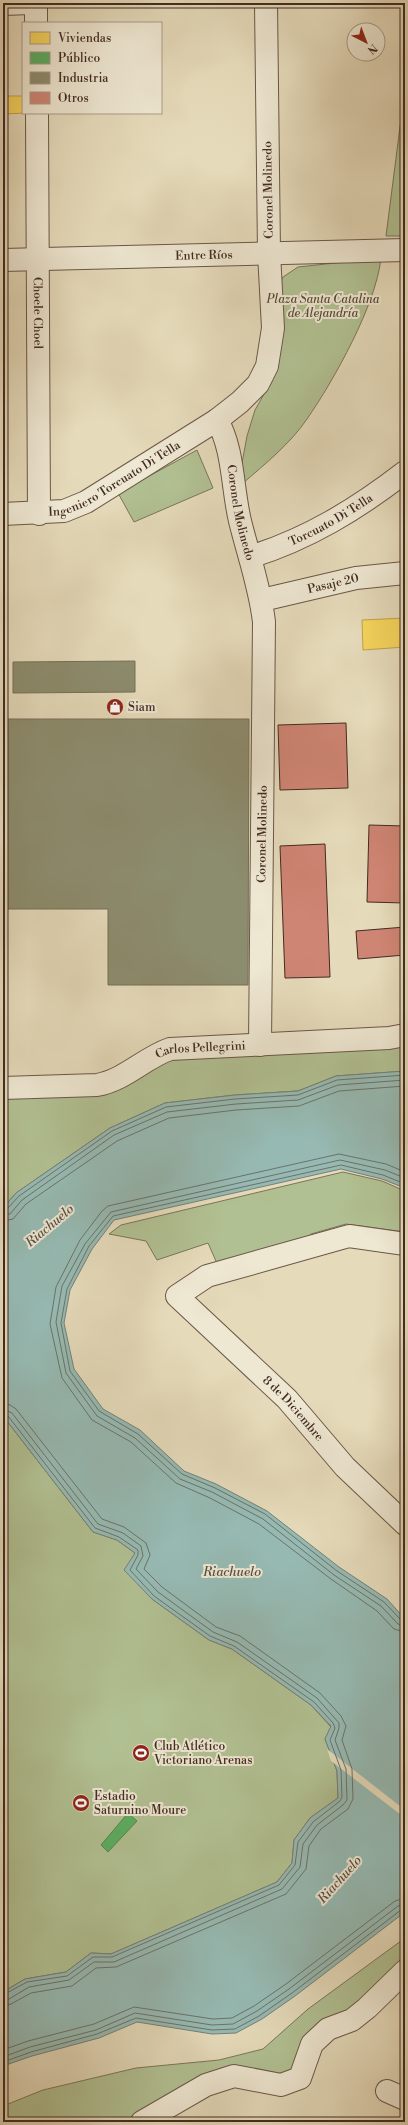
<svg xmlns="http://www.w3.org/2000/svg" width="408" height="2125" font-family="'Libre Bodoni',serif">
  <style>
    .green { fill: #b1c092; stroke: #7a765a }
    .water { fill: #96bab3; stroke: #748179 }
    .pier { fill: #e5daba }
    .homes { fill: #f6d55c; stroke: #c0a24b }
    .public { fill: #5aae61; stroke: #53874e }
    .industry { fill: #8c8c6e; stroke: #766f57 }
    .lines { fill: none; stroke-linecap: round; stroke-linejoin: round }
    .shore { stroke: #6c726a; stroke-width: 1 }
    .building { fill: #cf8574; stroke: #422b22 }
    .minor-casing { stroke: #6b5748; stroke-width: 24 }
    .minor { stroke: #eee7d2; stroke-width: 22 }
    .labels { text-anchor: middle; stroke-width: 4; stroke-linejoin: round; paint-order: stroke }
    .street-label { font-size: 12px; fill: #422b22; stroke: #eee7d2 }
    .park-label { font-size: 12px; font-style: italic; fill: #584938; stroke: #eee7d2 }
    .poi-label { font-size: 12px; fill: #422b22; stroke: #eee7d2; text-anchor: start }
    .water-label { font-size: 13px; font-style: italic; fill: #574f46; stroke: #eee7d2 }
  </style>
  <rect width="100%" height="100%" fill="#e5daba"/>
  <filter id="stains"><feTurbulence type="fractalNoise" baseFrequency=".005" numOctaves="4"/><feColorMatrix values="0 0 0 0 .2 0 0 0 0 .09 0 0 0 0 .02 0 0 0 .5 -.17"/></filter>
  <radialGradient id="worn" r=".72"><stop offset=".6" stop-color="#630" stop-opacity="0"/><stop offset="1" stop-color="#630" stop-opacity=".3"/></radialGradient>
  <g class="green">
    <polygon points="405,88 405,236 386,236"/>
    <path d="M381 258C376 305 334 380 307 419 290 444 265 464 242 484V463L247 436 255 410 272 380 280 354 283 327 279 285 283 277 298 267Z"/>
    <polygon points="197,450 213,488 134,522 118,493"/>
    <polygon points="405,1039 405,1071 336,1076 298,1091 235,1095 165,1103 110,1128 16,1193 3,1208 3,1093 79,1092 161,1058"/>
    <polygon points="343,1172 382,1181 405,1191 405,1232 346,1224 311,1234 299,1244 219,1268 208,1243 157,1260 146,1241 109,1234 121,1225"/>
    <polygon points="3,1416 93,1532 117,1540 135,1553 152,1599 209,1640 232,1649 311,1705 331,1727 325,1739 337,1771 338,1798 310,1818 294,1840 292,1863 277,1882 111,1954 91,1953 66,1972 25,1979 3,1992"/>
    <polygon points="405,1938 405,1961 298,2065 284,2076 251,2071 148,2113 130,2122 3,2122 3,2106 43,2090 136,2068 219,2060 263,2049 308,2009"/>
  </g>
  <polygon class="water" points="405,1071 405,1188 382,1179 341,1169 114,1220 92,1249 70,1290 64,1323 74,1369 103,1409 140,1430 184,1471 216,1484 267,1511 339,1567 387,1599 405,1619 405,1912 295,1996 262,2019 236,2033 212,2034 137,2022 99,2038 32,2056 3,2066 3,1992 25,1979 66,1972 91,1953 111,1954 277,1882 292,1863 294,1840 310,1818 338,1798 337,1771 325,1739 331,1726 311,1705 232,1649 209,1640 152,1599 124,1570 135,1553 117,1540 93,1532 3,1416 3,1208 16,1193 110,1128 165,1103 235,1095 298,1091 336,1076"/>
  <polygon class="pier" points="327,1749 405,1810 405,1818 331,1761"/>
  <g class="homes">
    <polygon points="3,96 23,96 23,113 27,113 3,114"/>
    <polygon points="405,618 405,647 363,650 362,620"/>
  </g>
  <polygon class="public" points="128,1813 137,1821 108,1852 101,1845"/>
  <g class="industry">
    <polygon points="135,661 135,692 13,693 13,662"/>
    <polygon points="3,719 249,719 248,985 108,985 108,909 3,909"/>
  </g>
  <g class="lines">
    <g class="shore">
      <polyline points="405,1172 386,1164 339,1154 108,1206 102,1211 80,1240 56,1287 50,1324 62,1378 92,1420 131,1442 176,1483 210,1498 259,1524 331,1579 377,1611 394,1629 405,1632"/>
      <polyline points="405,1178 385,1170 340,1160 111,1212 85,1244 62,1286 56,1322 66,1373 97,1416 135,1438 180,1479 212,1492 263,1519 334,1575 381,1606 398,1624 405,1626"/>
      <polyline points="405,1184 383,1175 341,1165 113,1216 89,1246 67,1289 61,1323 70,1371 99,1411 138,1434 182,1474 215,1488 265,1514 337,1571 384,1602 401,1620 405,1621"/>
      <polyline points="3,1210 7,1209 19,1196 112,1131 166,1107 235,1099 298,1095 337,1080 405,1075"/>
      <polyline points="3,1215 10,1214 22,1200 114,1135 167,1112 236,1104 298,1100 338,1085 405,1080"/>
      <polyline points="3,1221 13,1219 26,1204 117,1141 169,1118 236,1110 299,1106 339,1091 405,1086"/>
      <polyline points="3,1403 10,1405 16,1409 102,1519 124,1527 146,1543 150,1555 144,1569 162,1587 216,1627 240,1636 320,1693 341,1716 346,1726 342,1740 352,1769 353,1799 348,1809 321,1829 309,1846 306,1869 286,1894 116,1967 96,1968 72,1986 31,1993 11,2004 3,2006"/>
      <polyline points="3,1409 12,1413 98,1524 123,1533 141,1546 143,1556 136,1569 158,1592 213,1632 237,1642 317,1698 339,1723 339,1728 335,1740 346,1769 347,1800 343,1805 317,1825 303,1844 300,1867 282,1889 114,1962 94,1962 69,1980 29,1987 9,1999 3,2000"/>
      <polyline points="3,1415 8,1416 95,1528 119,1537 138,1550 138,1555 130,1570 154,1596 210,1636 234,1646 314,1702 333,1723 335,1728 330,1740 341,1770 342,1797 340,1801 313,1822 298,1842 295,1865 279,1885 112,1957 93,1957 67,1976 27,1982 3,1995"/>
      <polyline points="3,2050 28,2041 94,2024 134,2007 213,2019 232,2018 254,2006 286,1984 395,1901 405,1898"/>
      <polyline points="3,2057 30,2047 96,2030 135,2013 212,2025 233,2024 257,2011 289,1989 398,1906 405,1904"/>
      <polyline points="3,2062 31,2052 97,2034 136,2018 212,2030 235,2029 259,2016 292,1993 401,1910 405,1909"/>
    </g>
  </g>
  <g class="building">
    <polygon points="346,723 348,788 280,790 278,725"/>
    <polygon points="369,825 405,826 405,903 367,902"/>
    <polygon points="325,844 330,977 285,978 280,846"/>
    <polygon points="405,927 405,955 358,959 356,931"/>
  </g>
  <g class="lines">
    <g class="minor-casing">
      <g id="minor">
        <polyline points="36,3 36,23"/>
        <polyline points="3,4 31,3"/>
        <path id="s1" d="M37 113 39 514"/>
        <path id="s2" d="M3 260 405 250"/>
        <path id="s3" d="M217 420C234 450 232 488 240 521 248 554 260 587 264 622L260 1045"/>
        <path id="s4" d="M3 514 64 511 86 502 217 420 240 402 258 384 267 366 273 328 269 253 266 3"/>
        <path id="s5" d="M250 557C308 539 357 509 405 472"/>
        <path id="s6" d="M262 600 356 578 405 573"/>
        <path id="s7" d="M3 1088 97 1085C125 1080 144 1058 170 1049L389 1038 405 1035"/>
        <path id="s8" d="M405 1244 349 1236 207 1276 177 1296 287 1399 345 1467 405 1524"/>
        <polyline points="387,2091 405,2099"/>
        <polyline points="142,2122 206,2085 234,2076 281,2085 300,2078 312,2044 328,2029 352,2020 367,2008 405,1971"/>
      </g>
    </g>
    <use href="#minor" class="minor"/>
  </g>
  <defs>
    <g id="shop-disc" transform="scale(0.9)"><circle r="9.5" fill="#8f2418" stroke="#eee7d2"/><path d="M-5-2.5h2.3a2.7 3.5 0 0 1 5.4 0H5L5.5 6h-11ZM-1.5-2.5h3a1.5 2.3 0 0 0-3 0Z" fill="#fff"/></g>
    <g id="stadium-disc" transform="scale(0.9)"><circle r="9.5" fill="#8f2418" stroke="#eee7d2"/><path d="M0-5a6.5 5 0 1 0 0 10a6.5 5 0 1 0 0-10ZM-3.5-1.8h7v3.6h-7Z" fill="#fff"/></g>
  </defs>
  <g fill-rule="evenodd">
    <use href="#shop-disc" x="115" y="707"/>
    <use href="#stadium-disc" x="141" y="1753"/>
    <use href="#stadium-disc" x="81" y="1803"/>
  </g>
  <g class="labels">
    <g class="street-label">
      <text transform="translate(268 190) rotate(-91)" y="4">Coronel Molinedo</text>
      <text dy="4" stroke="none"><textPath href="#s2" startOffset="201">Entre Ríos</textPath></text>
      <text dy="4" stroke="none"><textPath href="#s1" startOffset="200">Choele Choel</textPath></text>
      <text dy="4" stroke="none"><textPath href="#s4" startOffset="120">Ingeniero Torcuato Di Tella</textPath></text>
      <text dy="4" stroke="none"><textPath href="#s3" startOffset="96">Coronel Molinedo</textPath></text>
      <text dy="4" stroke="none"><textPath href="#s5" startOffset="89">Torcuato Di Tella</textPath></text>
      <text dy="4" stroke="none"><textPath href="#s6" startOffset="73">Pasaje 20</textPath></text>
      <text transform="translate(262 834) rotate(-89)" y="4">Coronel Molinedo</text>
      <text dy="4" stroke="none"><textPath href="#s7" startOffset="206">Carlos Pellegrini</textPath></text>
      <text dy="4" stroke="none"><textPath href="#s8" startOffset="402">8 de Diciembre</textPath></text>
    </g>
    <g class="park-label">
      <text x="323" y="303">Plaza Santa Catalina<tspan x="323" dy="14">de Alejandría</tspan></text>
    </g>
    <g class="poi-label">
      <text x="128" y="711">Siam</text>
      <text x="154" y="1750">Club Atlético<tspan x="154" dy="14">Victoriano Arenas</tspan></text>
      <text x="94" y="1800">Estadio<tspan x="94" dy="14">Saturnino Moure</tspan></text>
    </g>
    <g class="water-label">
      <text transform="translate(49 1225) rotate(-40)" y="5">Riachuelo</text>
      <text x="232" y="1576">Riachuelo</text>
      <text transform="translate(339 1879) rotate(-48)" y="5">Riachuelo</text>
    </g>
  </g>
  <rect width="408" height="2125" fill="none" stroke="#e5daba" stroke-width="16"/>
  <rect x="4" y="4" width="400" height="2117" fill="none" stroke="#422b22" stroke-width="2"/>
  <rect x="8" y="8" width="392" height="2109" fill="none" stroke="#422b22"/>
  <rect x="22" y="22" width="140" height="92" fill="#eee7d2" stroke="#a99c8c"/>
  <rect x="30" y="32" width="20" height="12" fill="#f6d55c" stroke="#a99c8c"/>
  <text x="58" y="42" font-size="12" fill="#422b22">Viviendas</text>
  <rect x="30" y="52" width="20" height="12" fill="#5aae61" stroke="#a99c8c"/>
  <text x="58" y="62" font-size="12" fill="#422b22">Público</text>
  <rect x="30" y="72" width="20" height="12" fill="#8c8c6e" stroke="#a99c8c"/>
  <text x="58" y="82" font-size="12" fill="#422b22">Industria</text>
  <rect x="30" y="92" width="20" height="12" fill="#cf8574" stroke="#a99c8c"/>
  <text x="58" y="102" font-size="12" fill="#422b22">Otros</text>
  <g transform="translate(366 42) rotate(138)"><circle r="19" fill="#eee7d2" stroke="#a99c8c"/>
  <path d="M0-3L7 15L0 10L-7 15Z" fill="#8f2418"/>
  <text y="-6" font-size="11" font-weight="bold" text-anchor="middle" fill="#422b22">N</text>
  </g>
  <rect width="100%" height="100%" filter="url(#stains)"/>
  <rect width="100%" height="100%" fill="url(#worn)"/>
</svg>
